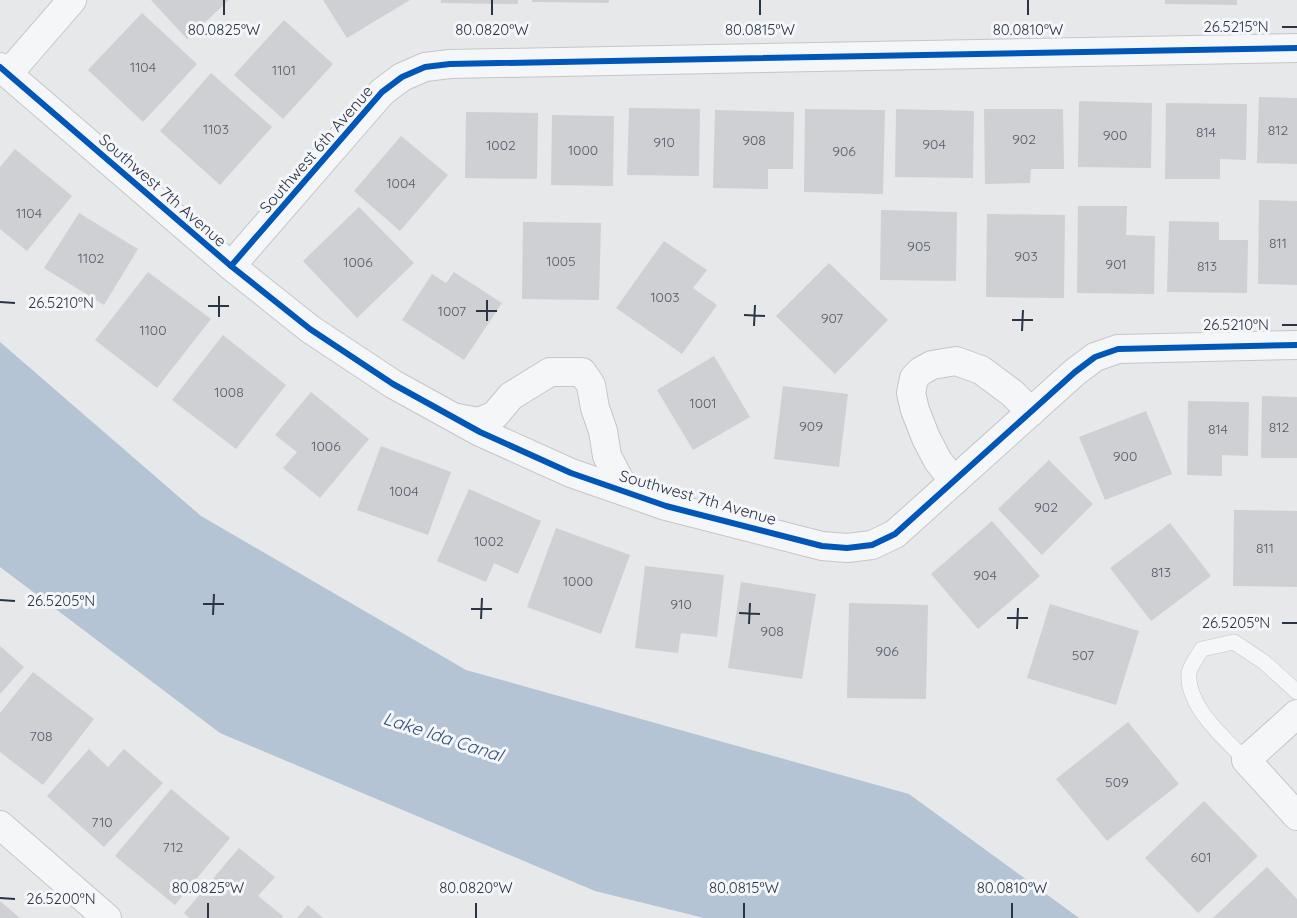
<svg xmlns="http://www.w3.org/2000/svg" width="1297" height="918" font-family="Quicksand,sans-serif">
  <style>
    .water { fill: #b4c4d5 }
    .building { fill: #ced0d3 }
    .lines { fill: none; stroke-linecap: round; stroke-linejoin: round }
    .service-casing { stroke: #c4c6c8; stroke-width: 16 }
    .minor-casing { stroke: #c4c6c8; stroke-width: 30 }
    .service { stroke: #f5f6f7; stroke-width: 15 }
    .minor { stroke: #f5f6f7; stroke-width: 28 }
    .cycleway-casing { stroke: #f4f6f9; stroke-width: 10 }
    .cycleway { stroke: #0057b8; stroke-width: 6 }
    .ticks { fill: none; stroke: #2b3445; stroke-width: 2 }
    .labels { text-anchor: middle; stroke-width: 6; stroke-linejoin: round; paint-order: stroke }
    .number-label { font-size: 14px; fill: #545c69 }
    .street-label { font-size: 16px; fill: #2b3445; stroke: #f4f6f9 }
    .water-label { font-size: 18px; font-style: italic; fill: #34527a; stroke: #f4f6f9 }
    .ticks-label { font-size: 15px; text-anchor: middle; fill: #2b3445; stroke: #f4f6f9; stroke-width: 6; stroke-linejoin: round; paint-order: stroke }
  </style>
  <rect width="100%" height="100%" fill="#e6e8ea"/>
  <polygon class="water" points="0,342 201,516 466,670 909,794 1079,918 704,918 595,891 220,733 0,567"/>
  <g class="building">
    <polygon points="151,0 229,0 187,39"/>
    <polygon points="323,0 410,0 347,38"/>
    <polygon points="441,0 518,0 518,4 441,3"/>
    <polygon points="532,0 609,0 609,3 532,2"/>
    <polygon points="1165,0 1237,0 1237,5 1165,4"/>
    <polygon points="142,13 197,64 143,122 88,70"/>
    <polygon points="284,20 333,64 283,119 234,75"/>
    <polygon points="211,73 272,127 220,185 160,131"/>
    <polygon points="1259,97 1297,98 1297,164 1257,163"/>
    <polygon points="1079,101 1152,103 1151,168 1078,167"/>
    <polygon points="1166,103 1247,104 1246,160 1220,159 1220,179 1165,179"/>
    <polygon points="629,108 700,109 699,176 627,175"/>
    <polygon points="805,109 885,110 883,194 804,192"/>
    <polygon points="896,109 974,111 973,178 895,177"/>
    <polygon points="984,109 1063,109 1064,169 1031,169 1030,183 985,184"/>
    <polygon points="715,110 794,112 793,169 768,169 768,189 713,188"/>
    <polygon points="466,112 538,113 537,179 465,178"/>
    <polygon points="552,115 614,116 613,186 551,185"/>
    <polygon points="401,136 448,175 400,231 354,191"/>
    <polygon points="15,149 72,196 27,251 0,229 0,167"/>
    <polygon points="1259,200 1297,201 1297,285 1258,284"/>
    <polygon points="1078,206 1127,206 1126,235 1155,236 1154,294 1077,293"/>
    <polygon points="359,207 414,263 357,318 303,261"/>
    <polygon points="881,210 957,212 956,281 880,280"/>
    <polygon points="79,213 138,249 104,305 44,268"/>
    <polygon points="987,214 1065,215 1064,298 986,297"/>
    <polygon points="1169,221 1219,222 1219,240 1248,240 1247,293 1167,292"/>
    <polygon points="523,222 601,223 599,300 522,299"/>
    <polygon points="664,241 707,270 693,288 717,305 682,354 616,308"/>
    <polygon points="829,263 888,320 835,374 776,316"/>
    <polygon points="148,272 211,319 157,388 95,340"/>
    <polygon points="454,272 502,303 464,360 402,320 432,274 446,283"/>
    <polygon points="223,335 286,385 236,449 172,400"/>
    <polygon points="714,356 750,417 693,450 657,390"/>
    <polygon points="783,386 848,394 839,467 774,459"/>
    <polygon points="311,392 369,439 320,498 283,468 297,452 275,435"/>
    <polygon points="1262,396 1297,397 1297,458 1261,458"/>
    <polygon points="1188,401 1249,402 1248,456 1222,455 1222,476 1187,475"/>
    <polygon points="1146,411 1172,474 1105,500 1079,437"/>
    <polygon points="381,446 451,472 428,535 357,510"/>
    <polygon points="1049,460 1093,504 1042,555 998,509"/>
    <polygon points="469,489 541,521 518,574 494,563 486,582 437,561"/>
    <polygon points="1234,510 1297,511 1297,587 1233,586"/>
    <polygon points="992,521 1040,576 978,629 931,574"/>
    <polygon points="1170,523 1211,576 1151,621 1110,568"/>
    <polygon points="556,528 630,555 601,634 527,607"/>
    <polygon points="645,566 724,575 717,637 681,633 678,653 635,648"/>
    <polygon points="741,582 816,594 802,679 728,668"/>
    <polygon points="849,603 928,605 926,699 847,698"/>
    <polygon points="1050,604 1139,631 1116,705 1027,678"/>
    <polygon points="0,646 24,667 0,694"/>
    <polygon points="33,672 94,719 43,785 0,752 0,713"/>
    <polygon points="1128,722 1179,784 1107,841 1056,779"/>
    <polygon points="89,749 108,767 124,749 163,783 104,847 47,796"/>
    <polygon points="171,789 230,838 175,905 115,856"/>
    <polygon points="1204,801 1258,856 1198,913 1145,858"/>
    <polygon points="239,848 275,877 258,896 283,916 282,918 189,918 184,913"/>
    <polygon points="1267,867 1297,899 1297,918 1213,918"/>
    <polygon points="0,901 20,918 0,918"/>
    <polygon points="308,905 323,918 297,918"/>
  </g>
  <g class="lines">
    <g class="service-casing">
      <path id="service" d="M1246 760C1225 740 1186 705 1189 673 1190 666 1198 656 1202 649L1234 642 1264 662 1297 692"/>
    </g>
    <g class="minor-casing">
      <g id="minor">
        <polyline points="0,67 231,266 310,329 393,384 480,432 571,473 666,506 822,546 847,548 872,545 895,534 1075,372 1095,357 1118,349 1297,345"/>
        <polyline points="8,74 72,0"/>
        <polyline points="231,266 382,92 402,77 425,67 450,64 1297,48"/>
        <polyline points="457,418 479,422 495,415 511,396 550,372 582,372 591,385 595,408 603,431 607,456 626,492"/>
        <polyline points="954,481 938,461 926,438 915,410 911,393 914,378 921,371 932,365 956,361 981,370 1012,393 1031,412"/>
        <polyline points="1297,714 1246,760 1297,816"/>
        <polyline points="0,825 107,918"/>
      </g>
    </g>
    <use href="#service" class="service"/>
    <use href="#minor" class="minor"/>
    <g class="cycleway-casing">
      <g id="cycleway">
        <polyline points="0,67 231,266 310,329 393,384 480,432 571,473 666,506 822,546 847,548 872,545 895,534 1075,372 1095,357 1118,349 1297,345"/>
        <polyline points="231,266 382,92 402,77 425,67 450,64 1297,48"/>
      </g>
    </g>
    <use href="#cycleway" class="cycleway"/>
  </g>
  <path class="ticks" d="M224 15V0M492 15V0M760 15V0M1028 15V0M1282 27H1297M0 302 15 303M208 306H229M476 311H497M744 315 765 316M219 317V296M1012 320H1033M487 321V300M1282 325H1297M754 326 755 305M1022 331 1023 310M0 600 15 601M203 604H224M471 609H492M739 613 760 614M213 615 214 594M1007 618H1028M481 619 482 598M1282 623H1297M749 624 750 603M1017 629 1018 608M0 898 15 899M208 918V903M476 918V903M744 918V903M1012 918V903"/>
  <g class="labels">
    <g class="number-label">
      <text x="143" y="72">1104</text>
      <text x="284" y="75">1101</text>
      <text x="216" y="134">1103</text>
      <text x="1278" y="135">812</text>
      <text x="1206" y="137">814</text>
      <text x="1115" y="140">900</text>
      <text x="1024" y="144">902</text>
      <text x="754" y="145">908</text>
      <text x="664" y="147">910</text>
      <text x="934" y="149">904</text>
      <text x="501" y="150">1002</text>
      <text x="583" y="155">1000</text>
      <text x="844" y="156">906</text>
      <text x="401" y="188">1004</text>
      <text x="29" y="218">1104</text>
      <text x="1278" y="248">811</text>
      <text x="919" y="251">905</text>
      <text x="1026" y="261">903</text>
      <text x="91" y="263">1102</text>
      <text x="561" y="266">1005</text>
      <text x="358" y="267">1006</text>
      <text x="1116" y="269">901</text>
      <text x="1207" y="271">813</text>
      <text x="665" y="302">1003</text>
      <text x="452" y="316">1007</text>
      <text x="832" y="323">907</text>
      <text x="153" y="335">1100</text>
      <text x="229" y="397">1008</text>
      <text x="703" y="408">1001</text>
      <text x="811" y="431">909</text>
      <text x="1279" y="432">812</text>
      <text x="1218" y="434">814</text>
      <text x="326" y="451">1006</text>
      <text x="1125" y="461">900</text>
      <text x="404" y="496">1004</text>
      <text x="1046" y="512">902</text>
      <text x="489" y="546">1002</text>
      <text x="1265" y="553">811</text>
      <text x="1161" y="577">813</text>
      <text x="985" y="580">904</text>
      <text x="578" y="586">1000</text>
      <text x="681" y="609">910</text>
      <text x="772" y="636">908</text>
      <text x="887" y="656">906</text>
      <text x="1083" y="660">507</text>
      <text x="41" y="741">708</text>
      <text x="1117" y="787">509</text>
      <text x="102" y="827">710</text>
      <text x="173" y="852">712</text>
      <text x="1201" y="862">601</text>
    </g>
    <g class="street-label">
      <text transform="translate(316 149) rotate(-49)" y="6">Southwest 6th Avenue</text>
      <text transform="translate(163 190) rotate(41)" y="6">Southwest 7th Avenue</text>
      <text transform="translate(698 497) rotate(16)" y="6">Southwest 7th Avenue</text>
    </g>
    <g class="water-label">
      <text transform="translate(443 737) rotate(18)" y="6">Lake Ida Canal</text>
    </g>
  </g>
  <g class="ticks-label">
    <text x="1236" y="32">26.5215°N</text>
    <text x="224" y="35">80.0825°W</text>
    <text x="492" y="35">80.0820°W</text>
    <text x="760" y="35">80.0815°W</text>
    <text x="1028" y="35">80.0810°W</text>
    <text x="61" y="308">26.5210°N</text>
    <text x="1236" y="330">26.5210°N</text>
    <text x="61" y="606">26.5205°N</text>
    <text x="1236" y="628">26.5205°N</text>
    <text x="208" y="893">80.0825°W</text>
    <text x="476" y="893">80.0820°W</text>
    <text x="744" y="893">80.0815°W</text>
    <text x="1012" y="893">80.0810°W</text>
    <text x="61" y="904">26.5200°N</text>
  </g>
</svg>
